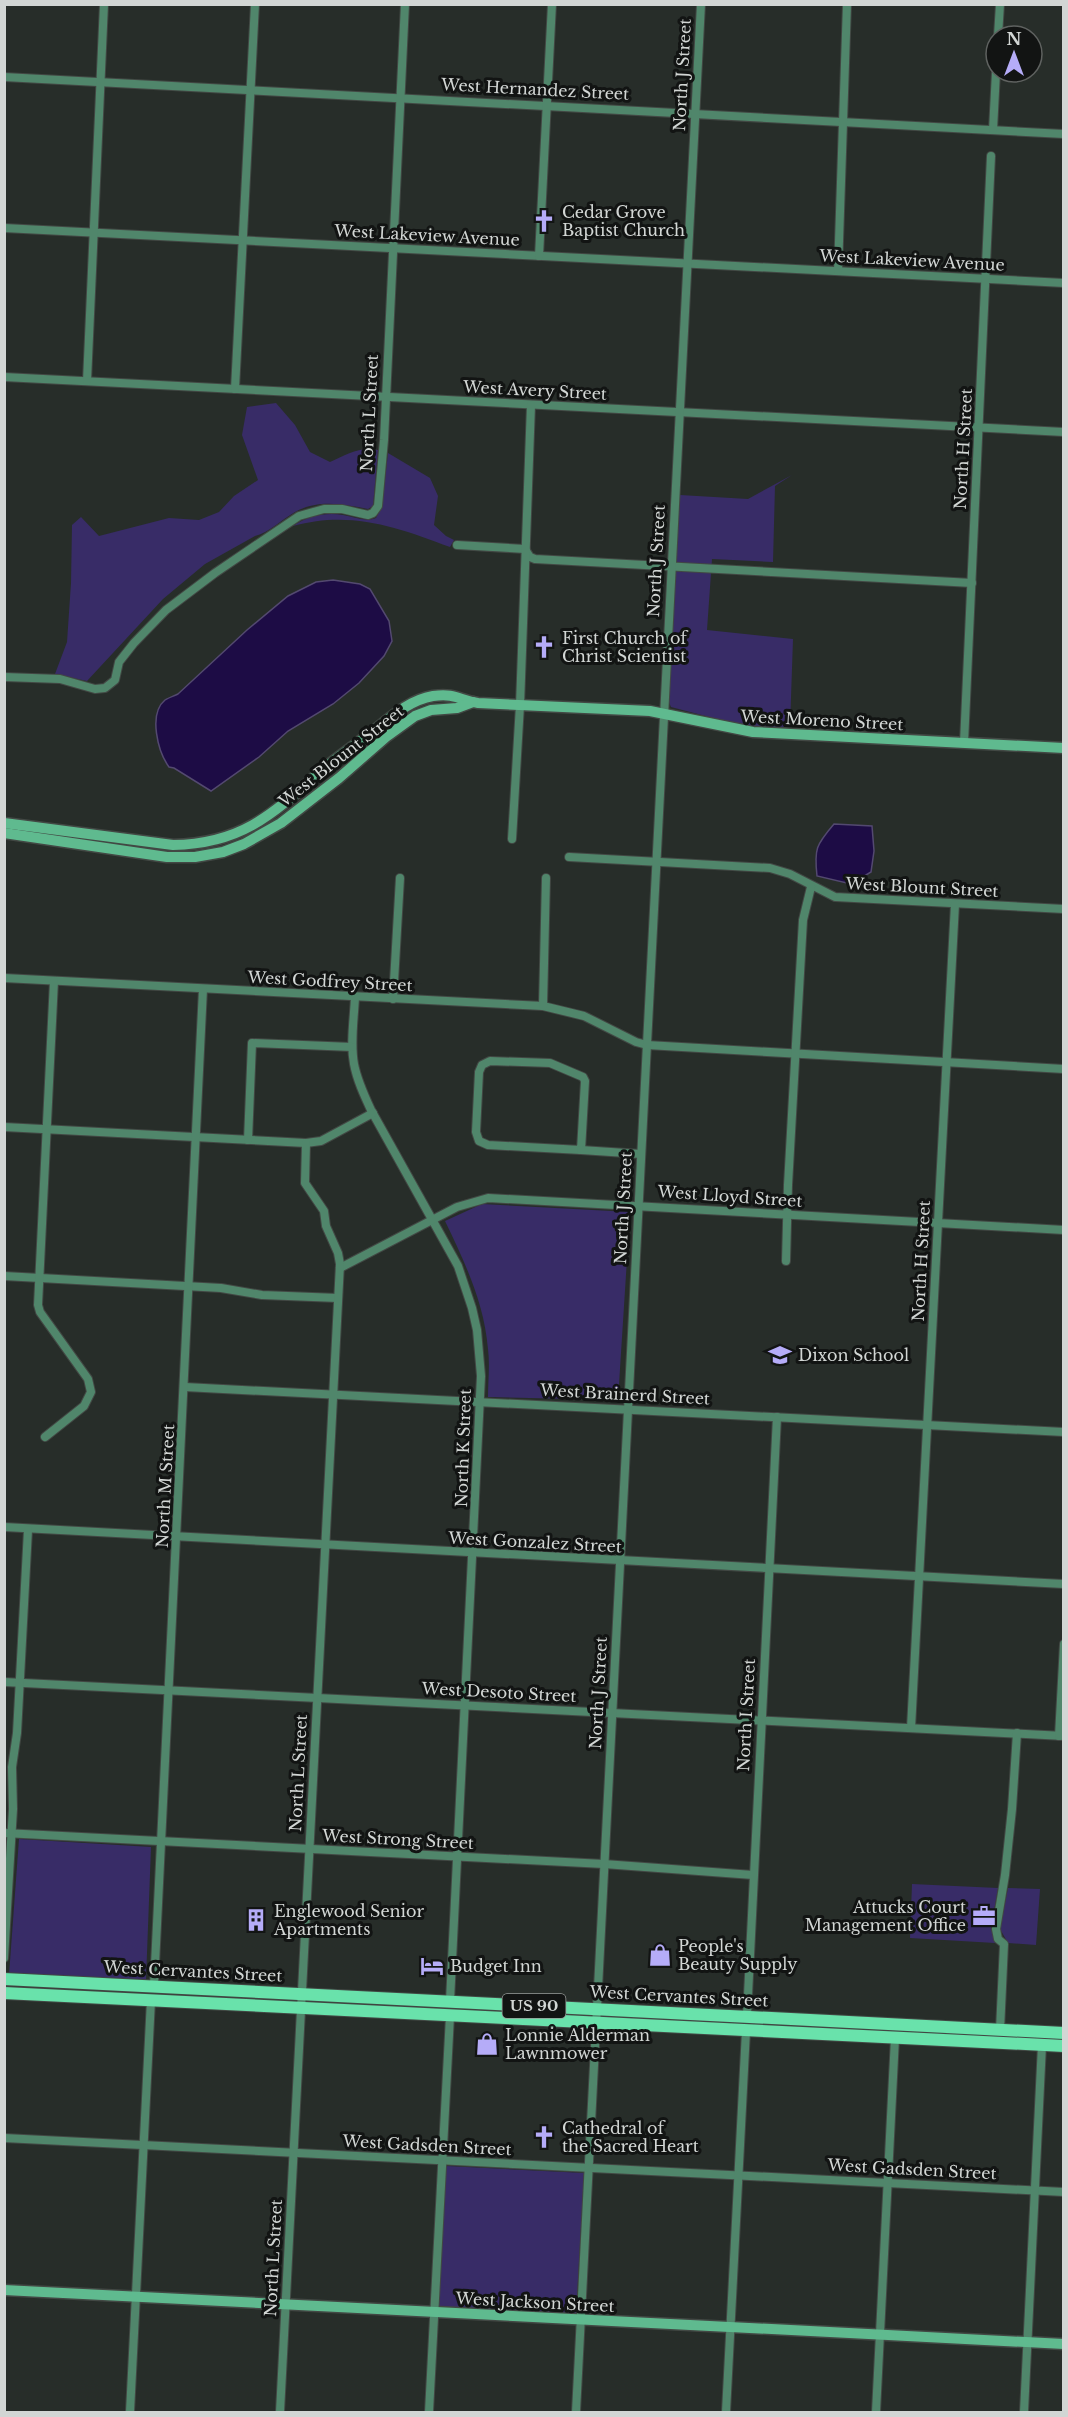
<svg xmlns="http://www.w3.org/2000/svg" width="1068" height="2417" font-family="'Libre Baskerville',serif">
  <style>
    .green { fill: #382c67 }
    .water { fill: #1d0c45; stroke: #534970; stroke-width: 1.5 }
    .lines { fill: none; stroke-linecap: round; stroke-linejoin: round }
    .street-casing { stroke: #424844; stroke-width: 10 }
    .secondary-casing { stroke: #424844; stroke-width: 13 }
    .primary-casing { stroke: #424844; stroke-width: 14 }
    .street { stroke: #50866b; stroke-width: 8 }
    .secondary { stroke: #5fba8f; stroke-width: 10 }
    .primary { stroke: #69e2ab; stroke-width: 12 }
    .labels { text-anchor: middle; stroke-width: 6; stroke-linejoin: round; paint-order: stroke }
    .shield { fill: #121413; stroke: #989c9a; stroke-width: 1.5 }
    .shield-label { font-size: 15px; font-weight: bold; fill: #d2d6d4 }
    .street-label { font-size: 16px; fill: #d2d6d4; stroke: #121413 }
    .poi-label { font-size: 16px; fill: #d2d6d4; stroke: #121413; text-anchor: start }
  </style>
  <rect width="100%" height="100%" fill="#272d29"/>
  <g class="green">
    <path d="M276 403 295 425 310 452 330 462C346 455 360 446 378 450L373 506 368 509C343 504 318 499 295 512 281 520 270 532 255 536L205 564 163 599 87 681 55 674 67 642 71 583 72 525 81 517 99 536 169 518 199 520 219 512 234 496 258 480 242 435 247 407Z"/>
    <path d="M388 453 430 478 438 496 434 525 446 536 454 540 450 547C397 527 350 510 293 526 308 516 325 512 343 515 354 517 365 522 376 518L382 507Z"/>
    <polygon points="792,475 775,486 773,562 712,559 707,630 793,639 790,727 744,726 671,707 668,700 680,495 748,499"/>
    <path d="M482 1204 630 1212 618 1400 488 1397C488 1381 490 1365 488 1349 484 1302 465 1263 445 1221Z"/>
    <polygon points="19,1839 151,1847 146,1980 9,1975"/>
    <polygon points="912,1884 998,1888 991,1928 995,1943 910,1938"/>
    <polygon points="1008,1888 1040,1889 1036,1945 1008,1943 1000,1929"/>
    <polygon points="446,2166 584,2173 576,2314 438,2307"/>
  </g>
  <g class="water">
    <path d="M333 580 360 584 370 589 389 621 392 641 384 656 359 683 333 704 288 731 259 757 211 791 174 768 169 767C158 752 148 714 165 700 168 698 174 696 178 694L247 630 288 596 316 582Z"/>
    <path d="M834 824 872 826 874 851 871 872 851 884 817 876C814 849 816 845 834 824Z"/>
  </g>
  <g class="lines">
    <g class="street-casing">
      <g id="street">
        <polyline points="998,36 1000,4"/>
        <polyline points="4,77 1064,134"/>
        <polyline points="993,130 996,72"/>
        <polyline points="4,228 1064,283"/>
        <polyline points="539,256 552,4"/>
        <polyline points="838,271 847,4"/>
        <polyline points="4,377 1064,432"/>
        <polyline points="87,381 104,4"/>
        <polyline points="235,389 255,4"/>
        <polyline points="457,545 525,549 530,557 535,559 972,583"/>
        <polyline points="4,677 60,679 95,689 105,688 115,680 119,662 134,643 166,610 215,573 299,516 324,509 342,509 368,515 373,513 378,506 384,440 405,4"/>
        <polyline points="964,743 991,156"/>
        <polyline points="512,839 520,705 531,405"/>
        <polyline points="569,857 770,868 790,874 835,897 1064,909"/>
        <polyline points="4,978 543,1006 584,1016 636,1042 647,1045 1064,1069"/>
        <path d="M355 997C354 1019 350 1043 354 1064 357 1080 364 1095 371 1110L458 1266 472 1308 477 1330 481 1376 450 2001"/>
        <polyline points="393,999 400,878"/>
        <polyline points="543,1006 546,878"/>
        <polygon points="490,1061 550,1063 583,1077 585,1081 581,1150 488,1145 479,1141 476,1132 479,1072 482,1065"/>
        <polyline points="4,1127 306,1143 321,1141 373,1113"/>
        <polyline points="248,1140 252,1043 352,1047"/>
        <polyline points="581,1150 641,1154"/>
        <polyline points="786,1261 788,1185 803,920 811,887"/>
        <polyline points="340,1268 457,1207 488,1198 1064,1230"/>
        <polyline points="4,1276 221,1288 262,1295 338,1298"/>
        <polyline points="185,1387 1064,1432"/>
        <polyline points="45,1437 84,1406 91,1392 88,1379 40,1312 38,1305 54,981"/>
        <polyline points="4,1527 1064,1584"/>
        <polyline points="4,1682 1064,1736"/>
        <polyline points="911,1728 955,904"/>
        <polyline points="1059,1736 1064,1644"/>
        <polyline points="4,1833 604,1864 753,1875"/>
        <polyline points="4,1958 13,1809 12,1767 17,1733 28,1530"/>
        <polyline points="154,1985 203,989"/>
        <polyline points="747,2015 777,1417"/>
        <polyline points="1000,2030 1004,1944 998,1939 996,1929 1005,1875 1012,1809 1017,1733"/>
        <polyline points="4,2138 1064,2192"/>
        <polyline points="130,2412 151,2000"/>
        <polyline points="280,2412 340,1264 338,1253 326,1226 324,1211 305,1183 306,1143"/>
        <polyline points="429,2412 450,2016"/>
        <polyline points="576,2412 701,4"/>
        <polyline points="726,2412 746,2031"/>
        <polyline points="876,2412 895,2038"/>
        <polyline points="1024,2412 1042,2045"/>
      </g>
    </g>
    <g class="secondary-casing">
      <g id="secondary">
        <path d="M4 823 173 845C241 844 272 815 320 772 336 758 354 746 371 733 390 718 409 700 433 696 456 693 459 700 478 703L650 711 753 732 1064 748"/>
        <polyline points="4,833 167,857 195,857 223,852 244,844 281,823 339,778 386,737 415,716 431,710 457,708 473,702"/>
        <polyline points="4,2290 1064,2344"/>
      </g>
    </g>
    <g class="primary-casing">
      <g id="primary">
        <polyline points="4,1979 1064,2033"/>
        <polyline points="4,1993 1064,2046"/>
      </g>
    </g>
    <use href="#street" class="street"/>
    <use href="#secondary" class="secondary"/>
    <use href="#primary" class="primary"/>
  </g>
  <defs>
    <g id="church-bare" transform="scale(1.8)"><path d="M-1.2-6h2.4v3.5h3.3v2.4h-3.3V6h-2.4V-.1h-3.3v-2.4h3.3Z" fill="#b5acf8" stroke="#121413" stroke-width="2.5" paint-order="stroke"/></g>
    <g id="school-bare" transform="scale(1.8)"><path d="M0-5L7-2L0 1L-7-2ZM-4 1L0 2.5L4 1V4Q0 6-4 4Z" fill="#b5acf8" stroke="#121413" stroke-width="2.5" paint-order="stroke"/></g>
    <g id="office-bare" transform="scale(1.8)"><path d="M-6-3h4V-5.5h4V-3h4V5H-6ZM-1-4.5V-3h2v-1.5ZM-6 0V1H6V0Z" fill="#b5acf8" stroke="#121413" stroke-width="2.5" paint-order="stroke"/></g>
    <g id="building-bare" transform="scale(1.8)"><path d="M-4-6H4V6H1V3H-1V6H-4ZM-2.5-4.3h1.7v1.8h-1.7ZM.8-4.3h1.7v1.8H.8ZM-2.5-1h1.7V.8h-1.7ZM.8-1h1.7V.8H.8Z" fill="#b5acf8" stroke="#121413" stroke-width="2.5" paint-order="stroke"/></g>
    <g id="shop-bare" transform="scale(1.8)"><path d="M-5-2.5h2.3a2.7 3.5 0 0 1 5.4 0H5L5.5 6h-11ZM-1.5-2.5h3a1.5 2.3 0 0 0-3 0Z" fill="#b5acf8" stroke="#121413" stroke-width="2.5" paint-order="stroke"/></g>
    <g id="hotel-bare" transform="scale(1.8)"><path d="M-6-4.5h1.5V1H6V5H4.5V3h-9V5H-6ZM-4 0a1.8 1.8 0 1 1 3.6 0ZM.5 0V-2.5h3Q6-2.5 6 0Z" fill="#b5acf8" stroke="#121413" stroke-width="2.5" paint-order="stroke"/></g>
  </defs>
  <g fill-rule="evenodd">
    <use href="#church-bare" x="544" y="221"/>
    <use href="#church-bare" x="544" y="647"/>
    <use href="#school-bare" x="780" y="1355"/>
    <use href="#office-bare" x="984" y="1916"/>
    <use href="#building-bare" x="256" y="1920"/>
    <use href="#shop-bare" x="660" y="1955"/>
    <use href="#hotel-bare" x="432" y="1966"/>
    <use href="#shop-bare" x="487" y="2044"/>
    <use href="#church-bare" x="544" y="2137"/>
  </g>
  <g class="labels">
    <rect class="shield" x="502.5" y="1994" width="63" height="24" rx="4.5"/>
    <g class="shield-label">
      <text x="534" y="2011">US 90</text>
    </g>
    <g class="street-label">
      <text transform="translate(682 75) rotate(-87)" y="6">North J Street</text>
      <text transform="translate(535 89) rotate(3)" y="6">West Hernandez Street</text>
      <text transform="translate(427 235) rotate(3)" y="6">West Lakeview Avenue</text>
      <text transform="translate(912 260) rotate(3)" y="6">West Lakeview Avenue</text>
      <text transform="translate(535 390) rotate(3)" y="6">West Avery Street</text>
      <text transform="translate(369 413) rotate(-87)" y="6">North L Street</text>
      <text transform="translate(963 449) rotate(-87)" y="6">North H Street</text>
      <text transform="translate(656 561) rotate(-87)" y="6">North J Street</text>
      <text transform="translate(822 720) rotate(3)" y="6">West Moreno Street</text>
      <text transform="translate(341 756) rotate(-38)" y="6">West Blount Street</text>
      <text transform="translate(922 887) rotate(3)" y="6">West Blount Street</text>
      <text transform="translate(330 981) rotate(3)" y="6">West Godfrey Street</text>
      <text transform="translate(730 1196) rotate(4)" y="6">West Lloyd Street</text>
      <text transform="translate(623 1208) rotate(-87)" y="6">North J Street</text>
      <text transform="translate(921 1261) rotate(-87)" y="6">North H Street</text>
      <text transform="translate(625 1394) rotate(3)" y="6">West Brainerd Street</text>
      <text transform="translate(463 1448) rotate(-88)" y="6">North K Street</text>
      <text transform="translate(165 1486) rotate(-87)" y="6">North M Street</text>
      <text transform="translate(535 1542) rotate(3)" y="6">West Gonzalez Street</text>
      <text transform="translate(499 1692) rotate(3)" y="6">West Desoto Street</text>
      <text transform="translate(598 1693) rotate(-87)" y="6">North J Street</text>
      <text transform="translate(746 1715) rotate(-87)" y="6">North I Street</text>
      <text transform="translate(298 1773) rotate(-87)" y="6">North L Street</text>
      <text transform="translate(398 1839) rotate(3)" y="6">West Strong Street</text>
      <text transform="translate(193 1971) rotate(3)" y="6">West Cervantes Street</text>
      <text transform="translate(679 1996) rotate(3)" y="6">West Cervantes Street</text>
      <text transform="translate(427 2145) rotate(3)" y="6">West Gadsden Street</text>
      <text transform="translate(912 2169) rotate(3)" y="6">West Gadsden Street</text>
      <text transform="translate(273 2258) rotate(-87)" y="6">North L Street</text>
      <text transform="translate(535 2302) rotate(3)" y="6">West Jackson Street</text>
    </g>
    <g class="poi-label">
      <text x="562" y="218">Cedar Grove<tspan x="562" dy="18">Baptist Church</tspan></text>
      <text x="562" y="644">First Church of<tspan x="562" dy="18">Christ Scientist</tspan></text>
      <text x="798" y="1361">Dixon School</text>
      <text x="966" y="1913" text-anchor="end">Attucks Court<tspan x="966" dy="18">Management Office</tspan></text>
      <text x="274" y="1917">Englewood Senior<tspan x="274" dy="18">Apartments</tspan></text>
      <text x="678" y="1952">People's<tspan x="678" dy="18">Beauty Supply</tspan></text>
      <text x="450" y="1972">Budget Inn</text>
      <text x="505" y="2041">Lonnie Alderman<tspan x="505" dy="18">Lawnmower</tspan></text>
      <text x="562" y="2134">Cathedral of<tspan x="562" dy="18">the Sacred Heart</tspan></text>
    </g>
  </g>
  <rect width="1068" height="2417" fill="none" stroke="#d2d6d4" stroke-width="12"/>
  <g transform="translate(1014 54)"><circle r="28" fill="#121413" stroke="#5f6260" stroke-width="1.5"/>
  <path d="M0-4.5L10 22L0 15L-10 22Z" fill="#b5acf8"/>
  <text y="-9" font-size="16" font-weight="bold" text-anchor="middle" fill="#d2d6d4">N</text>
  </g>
</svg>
